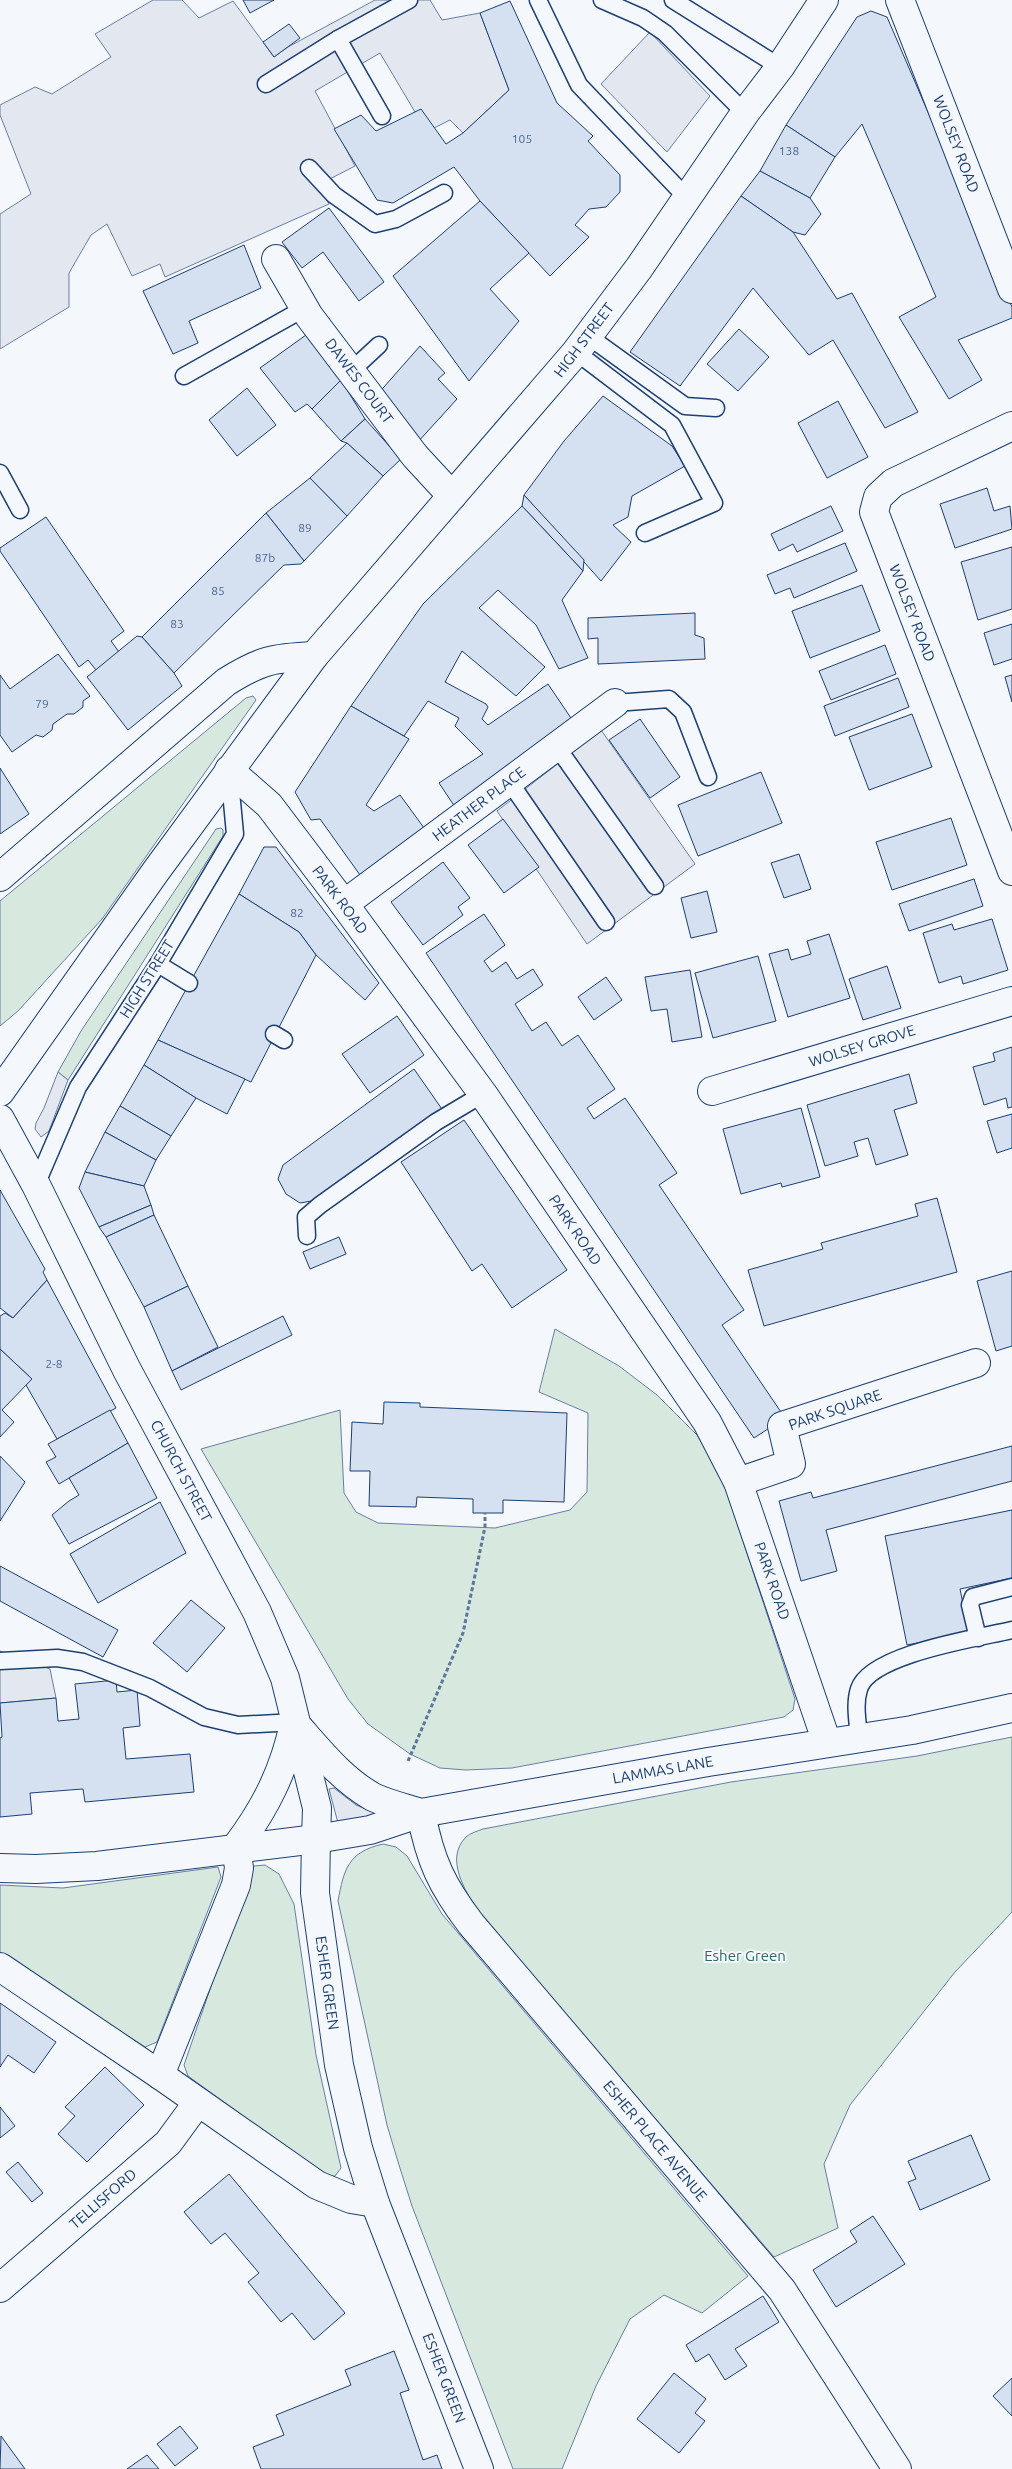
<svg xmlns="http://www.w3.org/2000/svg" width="1012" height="2469" font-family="Ubuntu,sans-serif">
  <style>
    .green { fill: #d7e8df; stroke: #687fa3 }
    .parking { fill: #e3e8f0; stroke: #687fa3 }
    .building { fill: #d5e0f0; stroke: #1d3f73 }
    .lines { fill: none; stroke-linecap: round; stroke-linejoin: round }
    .lane-casing { stroke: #1d3f73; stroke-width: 19 }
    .street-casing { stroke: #1d3f73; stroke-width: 30 }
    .primary-casing { stroke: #1d3f73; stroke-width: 30 }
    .path { stroke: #5e769c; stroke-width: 3; stroke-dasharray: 4 2.5; stroke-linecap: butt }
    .lane { stroke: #f4f7fb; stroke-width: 16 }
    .street { stroke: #f4f7fb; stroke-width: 28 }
    .primary { stroke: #f4f7fb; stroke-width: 28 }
    .labels { text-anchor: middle; stroke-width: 4; stroke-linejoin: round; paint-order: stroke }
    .number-label { font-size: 12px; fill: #4b6792 }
    .street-label { font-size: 15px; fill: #1d3f73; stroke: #f4f7fb }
    .park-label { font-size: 15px; fill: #2c6c60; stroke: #f4f7fb }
  </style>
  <rect width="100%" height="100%" fill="#f4f7fb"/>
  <g class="green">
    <polygon points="253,696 256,700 102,919 18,1011 0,1026 0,901 246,698"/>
    <polygon points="221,828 223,830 223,836 68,1080 58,1072 81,1031 216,829"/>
    <polygon points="555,1329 619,1366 657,1395 697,1435 720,1471 795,1699 793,1710 784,1717 512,1768 466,1770 440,1768 410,1754 368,1724 348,1699 201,1449 340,1410 344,1493 356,1512 378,1523 495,1528 570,1510 587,1492 588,1413 539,1392"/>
    <path d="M1012 1737V1912L955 1972 850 2105 824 2164 838 2228 774 2257 478 1912C466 1891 444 1859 466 1837 470 1833 478 1831 483 1829L731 1782 917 1756Z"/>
    <path d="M383 1844 396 1847 407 1856 442 1914 748 2276 702 2313 664 2295 630 2319 596 2386 562 2469H513L412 2206 399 2165 387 2125 338 1901C344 1869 348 1852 383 1844Z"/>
    <polygon points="265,1865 279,1874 294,1904 316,2055 341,2168 335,2176 327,2177 188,2076 184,2065 249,1876 254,1866"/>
    <polygon points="218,1867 221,1877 157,2042 145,2047 0,1953 0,1885 63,1888"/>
  </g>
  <g class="parking">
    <polygon points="153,0 182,0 199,18 233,1 274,57 288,47 375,0 430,0 442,20 480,13 509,90 463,133 450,120 434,128 415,112 380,53 315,91 355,166 320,184 329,204 165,277 160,264 132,276 107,224 91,235 69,273 69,307 0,349 0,214 31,194 0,115 0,105 35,87 52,94 111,57 95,34"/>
    <polygon points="650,32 710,96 667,152 601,84"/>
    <polygon points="601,730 695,864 587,944 497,811"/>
    <polygon points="58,1072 68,1080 49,1131 41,1137 35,1129 36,1123 44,1108"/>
    <polygon points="0,1651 50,1669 56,1698 0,1703"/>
    <polygon points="334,1788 356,1805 380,1815 338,1823 329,1789"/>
  </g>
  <g class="building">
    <polygon points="243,0 274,0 250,13"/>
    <polygon points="510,1 557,103 593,136 588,141 620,175 620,192 606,207 589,209 575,225 589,237 550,276 480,201 454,167 393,203 377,200 334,129 361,115 376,131 421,109 446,144 463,133 509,90 480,13"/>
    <polygon points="871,11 887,17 1012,307 1012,318 958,340 982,380 949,399 899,317 936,297 862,124 835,157 786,125 857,17"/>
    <polygon points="289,24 300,38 274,57 263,42"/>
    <polygon points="786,125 835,157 810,198 760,171"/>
    <polygon points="760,171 810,198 821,214 805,235 793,232 741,196"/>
    <polygon points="741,196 793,232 837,299 852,293 918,412 885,428 833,340 809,355 753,288 680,386 630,352"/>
    <polygon points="480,201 529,253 490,289 519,321 469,381 393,276"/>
    <polygon points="329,208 384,282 359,301 323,252 302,268 282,242"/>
    <polygon points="244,245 261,288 189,321 198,343 173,354 143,291"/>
    <polygon points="739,329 769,357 738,391 707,364"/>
    <polygon points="306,335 341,380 312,409 307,404 295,412 260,368"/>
    <polygon points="420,346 445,373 438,379 457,399 417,443 376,396"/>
    <polygon points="341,380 365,419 341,441 312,409"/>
    <polygon points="247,388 276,425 237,456 209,420"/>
    <polygon points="603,396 672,446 685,466 632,496 628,517 613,525 631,542 601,581 524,495 564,441"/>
    <polygon points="838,401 868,457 827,478 798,423"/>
    <polygon points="365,419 401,459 383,476 347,443 341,441"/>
    <polygon points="347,443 383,476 347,516 310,478"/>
    <polygon points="310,478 347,516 304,561 266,513"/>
    <polygon points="987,488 994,511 1010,506 1012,529 955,548 940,504"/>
    <polygon points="524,495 584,560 583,571 522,506"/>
    <polygon points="522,506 583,571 562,600 588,658 559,669 536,625 498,590 479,608 545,667 516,696 462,651 445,682 486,704 488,707 482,719 488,725 548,684 579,730 457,810 439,783 483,754 455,726 459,718 428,701 404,736 351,706 423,604"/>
    <polygon points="831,506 843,531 797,552 793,544 779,551 771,534"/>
    <polygon points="266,513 304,561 301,564 284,565 174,673 142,637"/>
    <polygon points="46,517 124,631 111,641 119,652 96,670 88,660 79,667 0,551 0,548"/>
    <polygon points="845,543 857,571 794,598 790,588 775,594 767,575"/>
    <polygon points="1012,547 1012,609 978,620 961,562"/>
    <polygon points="862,585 880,631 810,658 792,611"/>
    <polygon points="695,613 695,635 704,638 705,659 598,664 598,638 588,639 588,618"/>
    <polygon points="1012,624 1012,659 994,665 984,633"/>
    <polygon points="137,636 142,637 174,673 182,686 128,730 87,677"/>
    <polygon points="885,645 896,674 831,700 819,671"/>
    <polygon points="58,654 90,696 83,701 83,707 74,714 67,714 53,724 52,730 43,737 36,735 12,752 0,735 0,675 10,689"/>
    <polygon points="1012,675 1012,702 1005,677"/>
    <polygon points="898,678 909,707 835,736 824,706"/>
    <polygon points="351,706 409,739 366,805 374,811 400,795 427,832 360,875 320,819 311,820 295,792"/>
    <polygon points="912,714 932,767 869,790 849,737"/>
    <polygon points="640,719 680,777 650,798 609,740"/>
    <polygon points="0,768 29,814 0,834"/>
    <polygon points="761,772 782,823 698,856 678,805"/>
    <polygon points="951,818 967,865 892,890 876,842"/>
    <polygon points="503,819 539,867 504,893 468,845"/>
    <polygon points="264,847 276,847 379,983 365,1000 316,955 299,932 239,894"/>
    <polygon points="799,854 811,889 784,898 771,863"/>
    <polygon points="443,862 470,898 458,907 463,915 423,945 391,902"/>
    <polygon points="974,879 983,906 909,931 899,904"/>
    <polygon points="707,891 717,932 691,938 681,898"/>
    <polygon points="239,894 299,932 316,955 251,1082 158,1040"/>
    <polygon points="484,914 505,945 484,961 492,972 506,962 517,979 533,969 543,985 515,1004 532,1031 546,1022 562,1046 578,1035 615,1089 587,1108 594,1119 625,1098 677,1173 659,1185 744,1310 722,1325 785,1418 754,1438 426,953"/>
    <polygon points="992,919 1008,970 963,984 961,976 939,983 923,933 952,924 954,930"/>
    <polygon points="829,934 850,998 788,1017 769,954 788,949 791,960 811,954 807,941"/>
    <polygon points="758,956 776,1021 713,1038 695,973"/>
    <polygon points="887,966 901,1008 863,1020 849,979"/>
    <polygon points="690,970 702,1037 672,1042 667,1009 651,1011 645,977"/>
    <polygon points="606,977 622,1000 594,1020 578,997"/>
    <polygon points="397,1016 424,1055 370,1093 342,1054"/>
    <polygon points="158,1040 245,1079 227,1114 196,1098 144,1065"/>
    <polygon points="1012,1047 1012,1107 1008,1108 1006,1098 984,1105 973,1067 995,1061 993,1053"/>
    <polygon points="144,1065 196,1098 171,1136 120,1106"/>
    <polygon points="414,1069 444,1112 317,1200 300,1203 286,1194 278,1179 283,1165"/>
    <polygon points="909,1074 917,1103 894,1110 908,1155 876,1165 868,1138 854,1142 858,1156 825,1166 807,1105"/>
    <polygon points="120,1106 171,1136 156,1160 105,1132"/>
    <polygon points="801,1108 820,1177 782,1187 781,1183 741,1194 723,1129"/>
    <polygon points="1012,1114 1012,1148 997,1153 987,1121"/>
    <polygon points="464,1120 567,1270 512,1308 482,1264 472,1271 401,1162"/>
    <polygon points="105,1132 156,1160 144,1186 85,1172"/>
    <polygon points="85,1172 144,1186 151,1205 99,1227 79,1188"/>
    <polygon points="0,1190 45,1269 43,1272 47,1280 13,1318 0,1308"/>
    <polygon points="937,1198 957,1272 764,1326 748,1270 823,1249 821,1243 918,1216 915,1204"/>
    <polygon points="151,1205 154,1215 106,1237 99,1227"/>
    <polygon points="154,1215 188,1286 144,1307 106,1237"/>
    <polygon points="339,1237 346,1254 310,1269 303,1252"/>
    <polygon points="1012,1271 1012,1346 996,1351 977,1281"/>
    <polygon points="47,1280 116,1408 57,1439 26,1385 32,1379 0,1349 0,1316 5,1313 13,1318"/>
    <polygon points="188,1286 218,1347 172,1371 144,1307"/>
    <polygon points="283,1316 292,1335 181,1390 172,1371"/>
    <polygon points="0,1349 32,1379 2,1410 14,1422 0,1437"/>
    <polygon points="384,1402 420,1403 420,1407 567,1413 564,1502 503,1500 503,1513 473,1513 473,1499 417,1497 416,1507 369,1506 370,1471 350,1471 352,1422 383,1424"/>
    <polygon points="110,1410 128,1443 59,1484 46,1462 56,1457 48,1444"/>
    <polygon points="128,1443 157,1498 69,1544 52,1515 69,1501 79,1495 69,1478"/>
    <polygon points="1012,1446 1012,1481 826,1530 837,1571 801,1581 779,1501 811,1492 813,1498"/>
    <polygon points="0,1456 25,1482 0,1521"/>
    <polygon points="160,1502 186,1553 98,1603 70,1554"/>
    <polygon points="1012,1510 1012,1578 960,1589 969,1633 907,1645 885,1536"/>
    <polygon points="0,1566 118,1630 103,1657 0,1601"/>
    <polygon points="191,1600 225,1628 187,1672 153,1643"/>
    <polygon points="116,1680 117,1692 137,1690 140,1726 123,1728 126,1759 190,1754 194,1792 85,1802 83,1789 30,1793 32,1814 0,1817 0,1738 2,1737 0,1703 56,1698 58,1721 79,1719 75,1684"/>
    <polygon points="0,2003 56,2042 34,2073 8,2055 0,2067"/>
    <polygon points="105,2067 144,2105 87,2162 58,2134 75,2116 65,2107"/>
    <polygon points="0,2107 15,2126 0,2138"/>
    <polygon points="971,2135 990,2180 920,2210 908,2182 916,2179 908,2161"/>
    <polygon points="18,2162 43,2193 32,2202 6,2172"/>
    <polygon points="229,2174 345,2313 314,2340 292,2313 281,2322 248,2282 259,2273 225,2233 211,2244 184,2212"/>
    <polygon points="873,2216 905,2264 836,2307 813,2270 857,2242 850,2231"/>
    <polygon points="763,2296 779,2322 735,2349 747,2366 725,2380 709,2354 696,2362 686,2345"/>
    <polygon points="394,2351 409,2390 400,2393 423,2460 437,2455 442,2469 261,2469 253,2447 284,2435 276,2415 351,2385 345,2370"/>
    <polygon points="674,2373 706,2399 695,2413 705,2421 679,2453 637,2419"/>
    <polygon points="1012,2378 1012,2416 993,2396"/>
    <polygon points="180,2426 198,2448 175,2466 157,2444"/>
    <polygon points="1,2436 25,2469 0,2469"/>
    <polygon points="147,2455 159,2469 127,2469"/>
  </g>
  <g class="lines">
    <g class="lane-casing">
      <g id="lane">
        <polyline points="538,0 579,85 687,198"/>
        <polyline points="602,0 643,18 665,33 745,113"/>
        <polyline points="673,0 780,67"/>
        <polyline points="338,39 382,116"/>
        <polyline points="266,84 338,39 409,0"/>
        <polyline points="309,168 334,195 375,224 396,219 444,193"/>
        <polyline points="588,336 685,406 716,408"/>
        <polyline points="576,352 672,425 714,503 645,533"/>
        <polyline points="351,371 379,345"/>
        <polyline points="184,376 305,308"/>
        <polyline points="0,473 20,510"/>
        <polyline points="615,703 669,699 683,712 708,777"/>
        <polyline points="557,747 655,886"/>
        <polyline points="509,781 606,922"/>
        <polyline points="158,964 189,983"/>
        <polyline points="274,1034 284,1040"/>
        <polyline points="36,1185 78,1087 158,964 235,834 229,770"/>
        <polyline points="307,1236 306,1217 320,1205 436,1122 483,1094"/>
        <polyline points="978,1638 970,1605 973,1597 1012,1587"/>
        <polyline points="0,1661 57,1658 83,1662 150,1688 204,1717 238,1725 295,1722"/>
        <path d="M859 1739C858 1722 854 1705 859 1689 870 1654 978 1638 1012 1630"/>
      </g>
    </g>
    <g class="street-casing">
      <g id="street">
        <polyline points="900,0 1012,289"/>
        <polyline points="276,259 309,316 415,456 452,496"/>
        <polyline points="1012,426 893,483 878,497 874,512 1012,871"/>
        <polyline points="229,770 269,805 344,904 483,1094 707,1422 738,1482 827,1743"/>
        <polyline points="344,904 615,703"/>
        <polyline points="712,1091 1012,1001"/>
        <polyline points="738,1482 791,1464 782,1426 976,1363"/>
        <path d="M421 1813C430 1861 442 1886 471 1924L782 2290 897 2469"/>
        <polyline points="316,1839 315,1893 339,2065 358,2148 375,2203 479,2469"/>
        <polyline points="0,1967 160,2075 317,2185 351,2199 375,2203"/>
        <polyline points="160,2075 236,1885 239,1868 236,1847"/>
        <polyline points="0,2288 168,2143 198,2102"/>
      </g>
    </g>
    <g class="primary-casing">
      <g id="primary">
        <path d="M0 877 226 682C261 660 273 658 314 656"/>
        <polyline points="0,1092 156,871 314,656 576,352 639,268 745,113 780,67 824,0"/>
        <polyline points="0,1119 36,1185 127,1370 257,1612 285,1678 317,1808 316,1839"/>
        <path d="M300 1729C322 1754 343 1780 373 1797 388 1804 405 1808 421 1813"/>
        <path d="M236 1847C265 1809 284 1771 294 1724"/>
        <polyline points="0,1868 36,1869 97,1866 316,1839 370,1830 421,1813 708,1762 912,1730 1012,1708"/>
      </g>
    </g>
    <polyline class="path" points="408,1761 463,1633 485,1527 485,1513"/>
    <use href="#lane" class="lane"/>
    <use href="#street" class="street"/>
    <use href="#primary" class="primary"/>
  </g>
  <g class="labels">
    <g class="number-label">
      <text x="522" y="143">105</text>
      <text x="789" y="155">138</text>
      <text x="305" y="532">89</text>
      <text x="265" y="562">87b</text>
      <text x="218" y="595">85</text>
      <text x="177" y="628">83</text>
      <text x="42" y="708">79</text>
      <text x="297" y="917">82</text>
      <text x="54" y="1368">2-8</text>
    </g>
    <g class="street-label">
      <text transform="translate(956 144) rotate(69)" y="5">WOLSEY ROAD</text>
      <text transform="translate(584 340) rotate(-53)" y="5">HIGH STREET</text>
      <text transform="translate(359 381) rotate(53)" y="5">DAWES COURT</text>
      <text transform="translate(912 613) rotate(69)" y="5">WOLSEY ROAD</text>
      <text transform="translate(479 804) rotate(-37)" y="5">HEATHER PLACE</text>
      <text transform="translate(340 900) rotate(53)" y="5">PARK ROAD</text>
      <text transform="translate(147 979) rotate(-58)" y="5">HIGH STREET</text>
      <text transform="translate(862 1046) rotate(-17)" y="5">WOLSEY GROVE</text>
      <text transform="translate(575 1230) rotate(56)" y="5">PARK ROAD</text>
      <text transform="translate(835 1410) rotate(-19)" y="5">PARK SQUARE</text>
      <text transform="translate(181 1471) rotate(62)" y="5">CHURCH STREET</text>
      <text transform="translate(772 1581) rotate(71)" y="5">PARK ROAD</text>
      <text transform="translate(663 1770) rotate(-10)" y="5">LAMMAS LANE</text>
      <text transform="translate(327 1983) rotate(82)" y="5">ESHER GREEN</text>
      <text transform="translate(655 2141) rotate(50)" y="5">ESHER PLACE AVENUE</text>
      <text transform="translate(103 2199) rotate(-41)" y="5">TELLISFORD</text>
      <text transform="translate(444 2378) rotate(69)" y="5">ESHER GREEN</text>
    </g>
    <g class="park-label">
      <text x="745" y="1961">Esher Green</text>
    </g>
  </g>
</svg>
